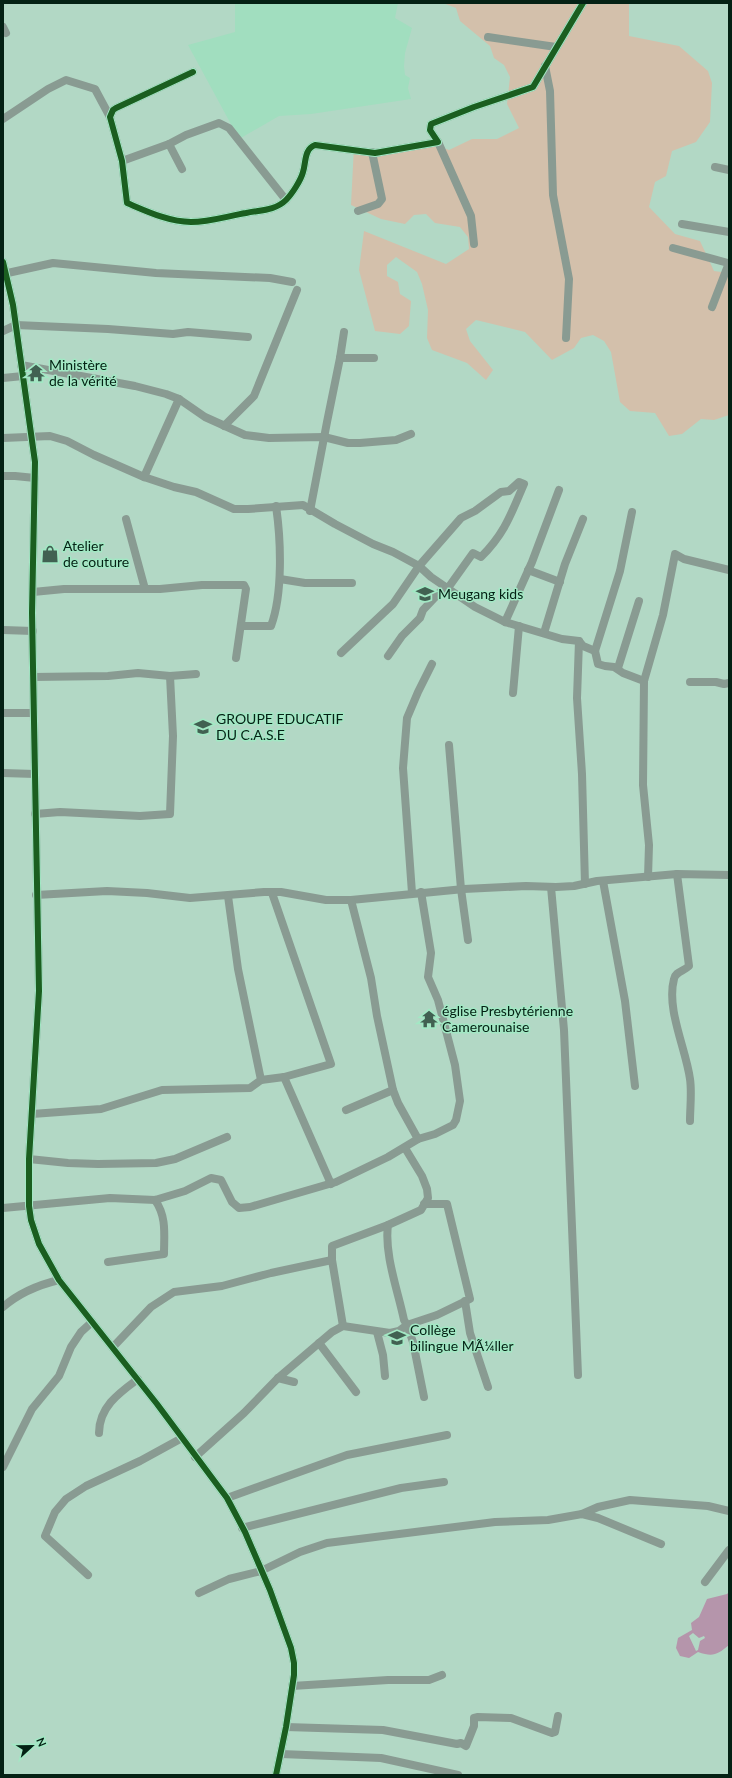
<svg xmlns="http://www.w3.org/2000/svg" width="732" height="1778" font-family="Lato,sans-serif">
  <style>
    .built { fill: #a1debf }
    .green { fill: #d3c0ab }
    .water { fill: #b595ab; fill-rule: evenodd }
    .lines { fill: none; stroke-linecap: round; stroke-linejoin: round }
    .minor { stroke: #899b92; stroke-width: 8 }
    .cycleway-casing { stroke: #a2e8c4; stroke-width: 8 }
    .cycleway { stroke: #1b5e20; stroke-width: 6 }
    .labels { text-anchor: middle; stroke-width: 3; stroke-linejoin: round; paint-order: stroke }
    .poi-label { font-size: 14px; fill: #042114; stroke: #a2e8c4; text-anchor: start }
  </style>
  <rect width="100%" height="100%" fill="#b2d8c5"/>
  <polygon class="built" points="235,3 398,3 395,18 412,28 405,53 404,66 405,75 410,78 408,88 411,99 311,114 279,116 239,139 188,45 235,32"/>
  <polygon class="green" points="443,3 629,3 629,36 679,46 708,71 712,83 710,122 696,142 672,151 666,176 655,182 649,207 675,234 700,241 714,271 729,273 729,415 714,420 701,419 682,434 669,436 655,413 630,411 620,402 611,352 604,341 593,335 581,338 574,348 552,360 525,332 476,320 466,329 470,341 493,370 486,380 467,363 432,350 427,338 428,310 422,284 417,272 396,257 387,265 387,276 398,282 400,294 411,301 409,326 400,334 375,331 359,270 364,231 446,264 469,249 468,237 460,227 435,223 426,214 414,215 405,224 381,219 351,205 354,146 378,157 424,141 449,150 472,139 497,139 519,128 507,104 510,77 504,65 494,58 490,46 460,21 456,8"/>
  <path class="water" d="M729 1592V1645C717 1655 713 1657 698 1652L689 1658 680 1656 676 1648 678 1638 692 1630 691 1623 699 1617 707 1599 727 1594ZM693 1633 699 1638 704 1636 705 1638 700 1641 698 1650 696 1651 689 1636Z"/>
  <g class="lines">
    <g class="minor">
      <polyline points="3,27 6,33"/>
      <polyline points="488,37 556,47"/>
      <polyline points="545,66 550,91 553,195 569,279 566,338"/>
      <path d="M193 72 116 108 113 110 110 117 122 161 127 203C146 211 169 222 191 222 209 222 228 216 246 213 259 210 275 211 286 200 292 194 301 180 303 172 306 163 304 149 315 145L375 153 438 142 430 130 431 124 474 107 533 87 583 3"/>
      <polyline points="3,119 48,89 66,80 95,89 110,117"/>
      <polyline points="438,142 471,216 474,244"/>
      <polyline points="169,144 186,135 219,123 229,128 286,200"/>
      <polyline points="122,161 169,144 182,169"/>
      <polyline points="715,167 729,170"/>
      <polyline points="358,211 378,204 382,199 372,152"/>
      <polyline points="682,224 729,232"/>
      <polyline points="673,248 728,263"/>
      <polyline points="3,262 13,305 35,462 32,613 39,991 29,1159 29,1206 31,1220 39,1244 59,1280 157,1404 227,1498 245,1532 270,1590 291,1648 294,1663 294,1675 286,1727 276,1775"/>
      <polyline points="3,274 53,263 156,273 270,278 292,282"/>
      <polyline points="712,307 729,263"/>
      <polyline points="3,331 16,325 108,329 173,334 188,332 248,337"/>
      <polyline points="340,358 374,358"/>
      <polyline points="21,365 135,386 166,394 179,399 205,417 245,435 269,438 324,437 348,443 360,443 396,440 411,434"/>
      <polyline points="3,378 23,376"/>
      <polyline points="224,426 254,396 297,290"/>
      <polyline points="3,438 50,436 67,441 94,455 144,477 174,487 196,492 234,509 248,509 303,505 335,524 373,544 393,552 419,566 431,577 475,607 505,622 562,639 579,641 583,646 595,651 598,664 605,666 614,667 623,673 644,681"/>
      <polyline points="3,476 15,476 35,478"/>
      <polyline points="144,477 179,399"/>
      <polyline points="310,511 327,422 340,358 344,332"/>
      <polyline points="126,519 145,589"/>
      <polyline points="528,570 560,582"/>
      <polyline points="280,579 305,583 352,583"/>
      <polyline points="33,592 64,589 160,589 202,585 244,585 246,589 236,658"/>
      <polyline points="505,622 532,562 559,490"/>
      <path d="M241 626H271C283 594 281 540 276 506"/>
      <polyline points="3,630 33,631"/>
      <polyline points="544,633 565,564 583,519"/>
      <polyline points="579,641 577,698 582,774 585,884"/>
      <polyline points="595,651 620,571 632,512"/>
      <path d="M341 653 393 604 419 566 461 518 475 511 501 492 509 491 519 482 524 484C511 514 505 533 481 557L473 553 448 588 440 592 423 610 420 618 402 636 388 656"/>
      <polyline points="618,668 639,601"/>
      <polyline points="33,677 108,676 138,673 170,676 196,674"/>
      <polyline points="690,682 716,682 724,684 729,683"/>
      <polyline points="513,693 519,626"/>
      <polyline points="3,713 34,713"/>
      <polyline points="449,745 461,889 468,940"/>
      <polyline points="3,773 35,774"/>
      <polyline points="35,814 60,812 140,816 170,814 173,736 170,676"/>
      <path d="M677 874 689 966C684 971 675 972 674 979 666 1009 686 1049 690 1079 692 1092 690 1108 690 1121"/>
      <polyline points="648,877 649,845 643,785 644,681 663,615 675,554 684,559 729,570"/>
      <polyline points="603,881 625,1001 635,1086"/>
      <polyline points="551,887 564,1030 578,1375"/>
      <polyline points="272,893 331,1064 284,1077"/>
      <polyline points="412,893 403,768 407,718 418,692 432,664"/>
      <polyline points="36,895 107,891 147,893 190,898 264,892 281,892 326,900 351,900 464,889 526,886 556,887 574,886 597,881 677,874 729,875"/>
      <polyline points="351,900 371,978 377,1016 393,1090"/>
      <polyline points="261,1080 284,1077 331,1184"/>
      <polyline points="346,1110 393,1090 398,1103 418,1139"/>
      <polyline points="32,1114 101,1109 162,1090 250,1088 261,1080 238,969 228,896"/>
      <polyline points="29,1159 68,1163 98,1164 156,1163 175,1159 227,1137"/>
      <polyline points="424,1204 447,1204 470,1299 437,1315 407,1325 413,1342 424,1397"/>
      <polyline points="3,1208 110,1198 155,1200 185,1191 211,1178 221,1180 232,1202 239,1208 250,1207 336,1182 388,1157 418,1139 435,1134 453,1125 456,1120 460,1101 455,1065 438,1000 428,977 431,953 421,892"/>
      <path d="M108 1262 164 1254C164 1235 167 1217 155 1200"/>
      <polyline points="465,1301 470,1333 488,1387"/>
      <path d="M3 1307C19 1293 38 1285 59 1280"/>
      <polyline points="343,1326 332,1260 332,1246 388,1225"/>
      <polyline points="377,1332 383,1355 385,1376"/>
      <polyline points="319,1343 356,1392"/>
      <polyline points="113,1347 151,1307 174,1292 222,1286 271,1273 332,1260"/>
      <polyline points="278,1378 294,1382"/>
      <path d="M99 1433C99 1407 119 1393 138 1379"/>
      <path d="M195 1457 244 1413 278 1378 332 1332 343 1326 390 1333 399 1331 407 1325 404 1320C398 1291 384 1254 388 1225L421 1210 428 1198 427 1189 422 1176 405 1148"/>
      <polyline points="3,1467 32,1409 59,1376 71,1347 81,1332 92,1322"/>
      <polyline points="227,1498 347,1455 447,1435"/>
      <polyline points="582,1514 598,1507 630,1500 708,1506 729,1511"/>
      <polyline points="242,1528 401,1488 444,1482"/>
      <polyline points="88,1575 45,1536 55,1512 66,1499 86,1486 140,1461 182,1438"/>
      <polyline points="705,1582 729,1550"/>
      <polyline points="199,1593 229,1579 261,1571 300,1552 327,1543 495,1522 548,1520 582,1514 598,1518 661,1544"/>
      <polyline points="292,1686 388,1680 429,1680 442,1675"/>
      <polyline points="286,1727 383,1730 457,1744 461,1743 466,1746 474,1726 474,1718 478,1717 511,1718 552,1733 555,1732 558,1716"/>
      <polyline points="281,1754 381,1758 458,1775"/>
    </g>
    <g class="cycleway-casing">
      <g id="cycleway">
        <path d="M193 72 116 108 113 110 110 117 122 161 127 203C146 211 169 222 191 222 209 222 228 216 246 213 259 210 275 211 286 200 292 194 301 180 303 172 306 163 304 149 315 145L375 153 438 142 430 130 431 124 474 107 533 87 583 3"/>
        <polyline points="3,262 13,305 35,462 32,613 39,991 29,1159 29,1206 31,1220 39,1244 59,1280 157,1404 227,1498 245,1532 270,1590 291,1648 294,1663 294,1675 286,1727 276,1775"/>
      </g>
    </g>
    <use href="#cycleway" class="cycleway"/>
  </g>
  <defs>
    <g id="temple-bare" transform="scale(1.38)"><path d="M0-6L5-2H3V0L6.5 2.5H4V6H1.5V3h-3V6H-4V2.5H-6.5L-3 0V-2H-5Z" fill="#416152" stroke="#a2e8c4" stroke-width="2.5" paint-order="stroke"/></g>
    <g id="shop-bare" transform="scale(1.38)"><path d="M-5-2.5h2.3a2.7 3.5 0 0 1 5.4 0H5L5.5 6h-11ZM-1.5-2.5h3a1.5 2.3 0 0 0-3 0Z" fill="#416152" stroke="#a2e8c4" stroke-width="2.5" paint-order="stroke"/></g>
    <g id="school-bare" transform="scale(1.38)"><path d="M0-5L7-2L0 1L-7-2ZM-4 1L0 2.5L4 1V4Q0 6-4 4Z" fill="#416152" stroke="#a2e8c4" stroke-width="2.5" paint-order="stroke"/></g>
  </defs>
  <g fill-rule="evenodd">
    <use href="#temple-bare" x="36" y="373"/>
    <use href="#shop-bare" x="50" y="554"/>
    <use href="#school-bare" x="425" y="594"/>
    <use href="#school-bare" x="203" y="727"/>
    <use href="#temple-bare" x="429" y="1019"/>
    <use href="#school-bare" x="397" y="1338"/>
  </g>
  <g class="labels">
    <g class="poi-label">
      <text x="49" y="370">Ministère<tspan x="49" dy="16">de la vérité</tspan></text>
      <text x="63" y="551">Atelier<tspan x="63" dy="16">de couture</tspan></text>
      <text x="438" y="599">Meugang kids</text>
      <text x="216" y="724">GROUPE EDUCATIF<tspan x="216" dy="16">DU C.A.S.E</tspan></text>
      <text x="442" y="1016">église Presbytérienne<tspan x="442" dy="16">Camerounaise</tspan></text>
      <text x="410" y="1335">Collège<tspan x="410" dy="16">bilingue MÃ¼ller</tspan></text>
    </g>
  </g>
  <rect width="732" height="1778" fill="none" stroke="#042114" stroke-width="8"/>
  <g transform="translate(32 1746) rotate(68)" stroke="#a2e8c4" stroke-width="3" paint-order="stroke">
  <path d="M0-3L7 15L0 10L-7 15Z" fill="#042114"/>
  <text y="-6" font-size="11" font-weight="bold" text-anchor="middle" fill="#042114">N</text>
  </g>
</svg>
